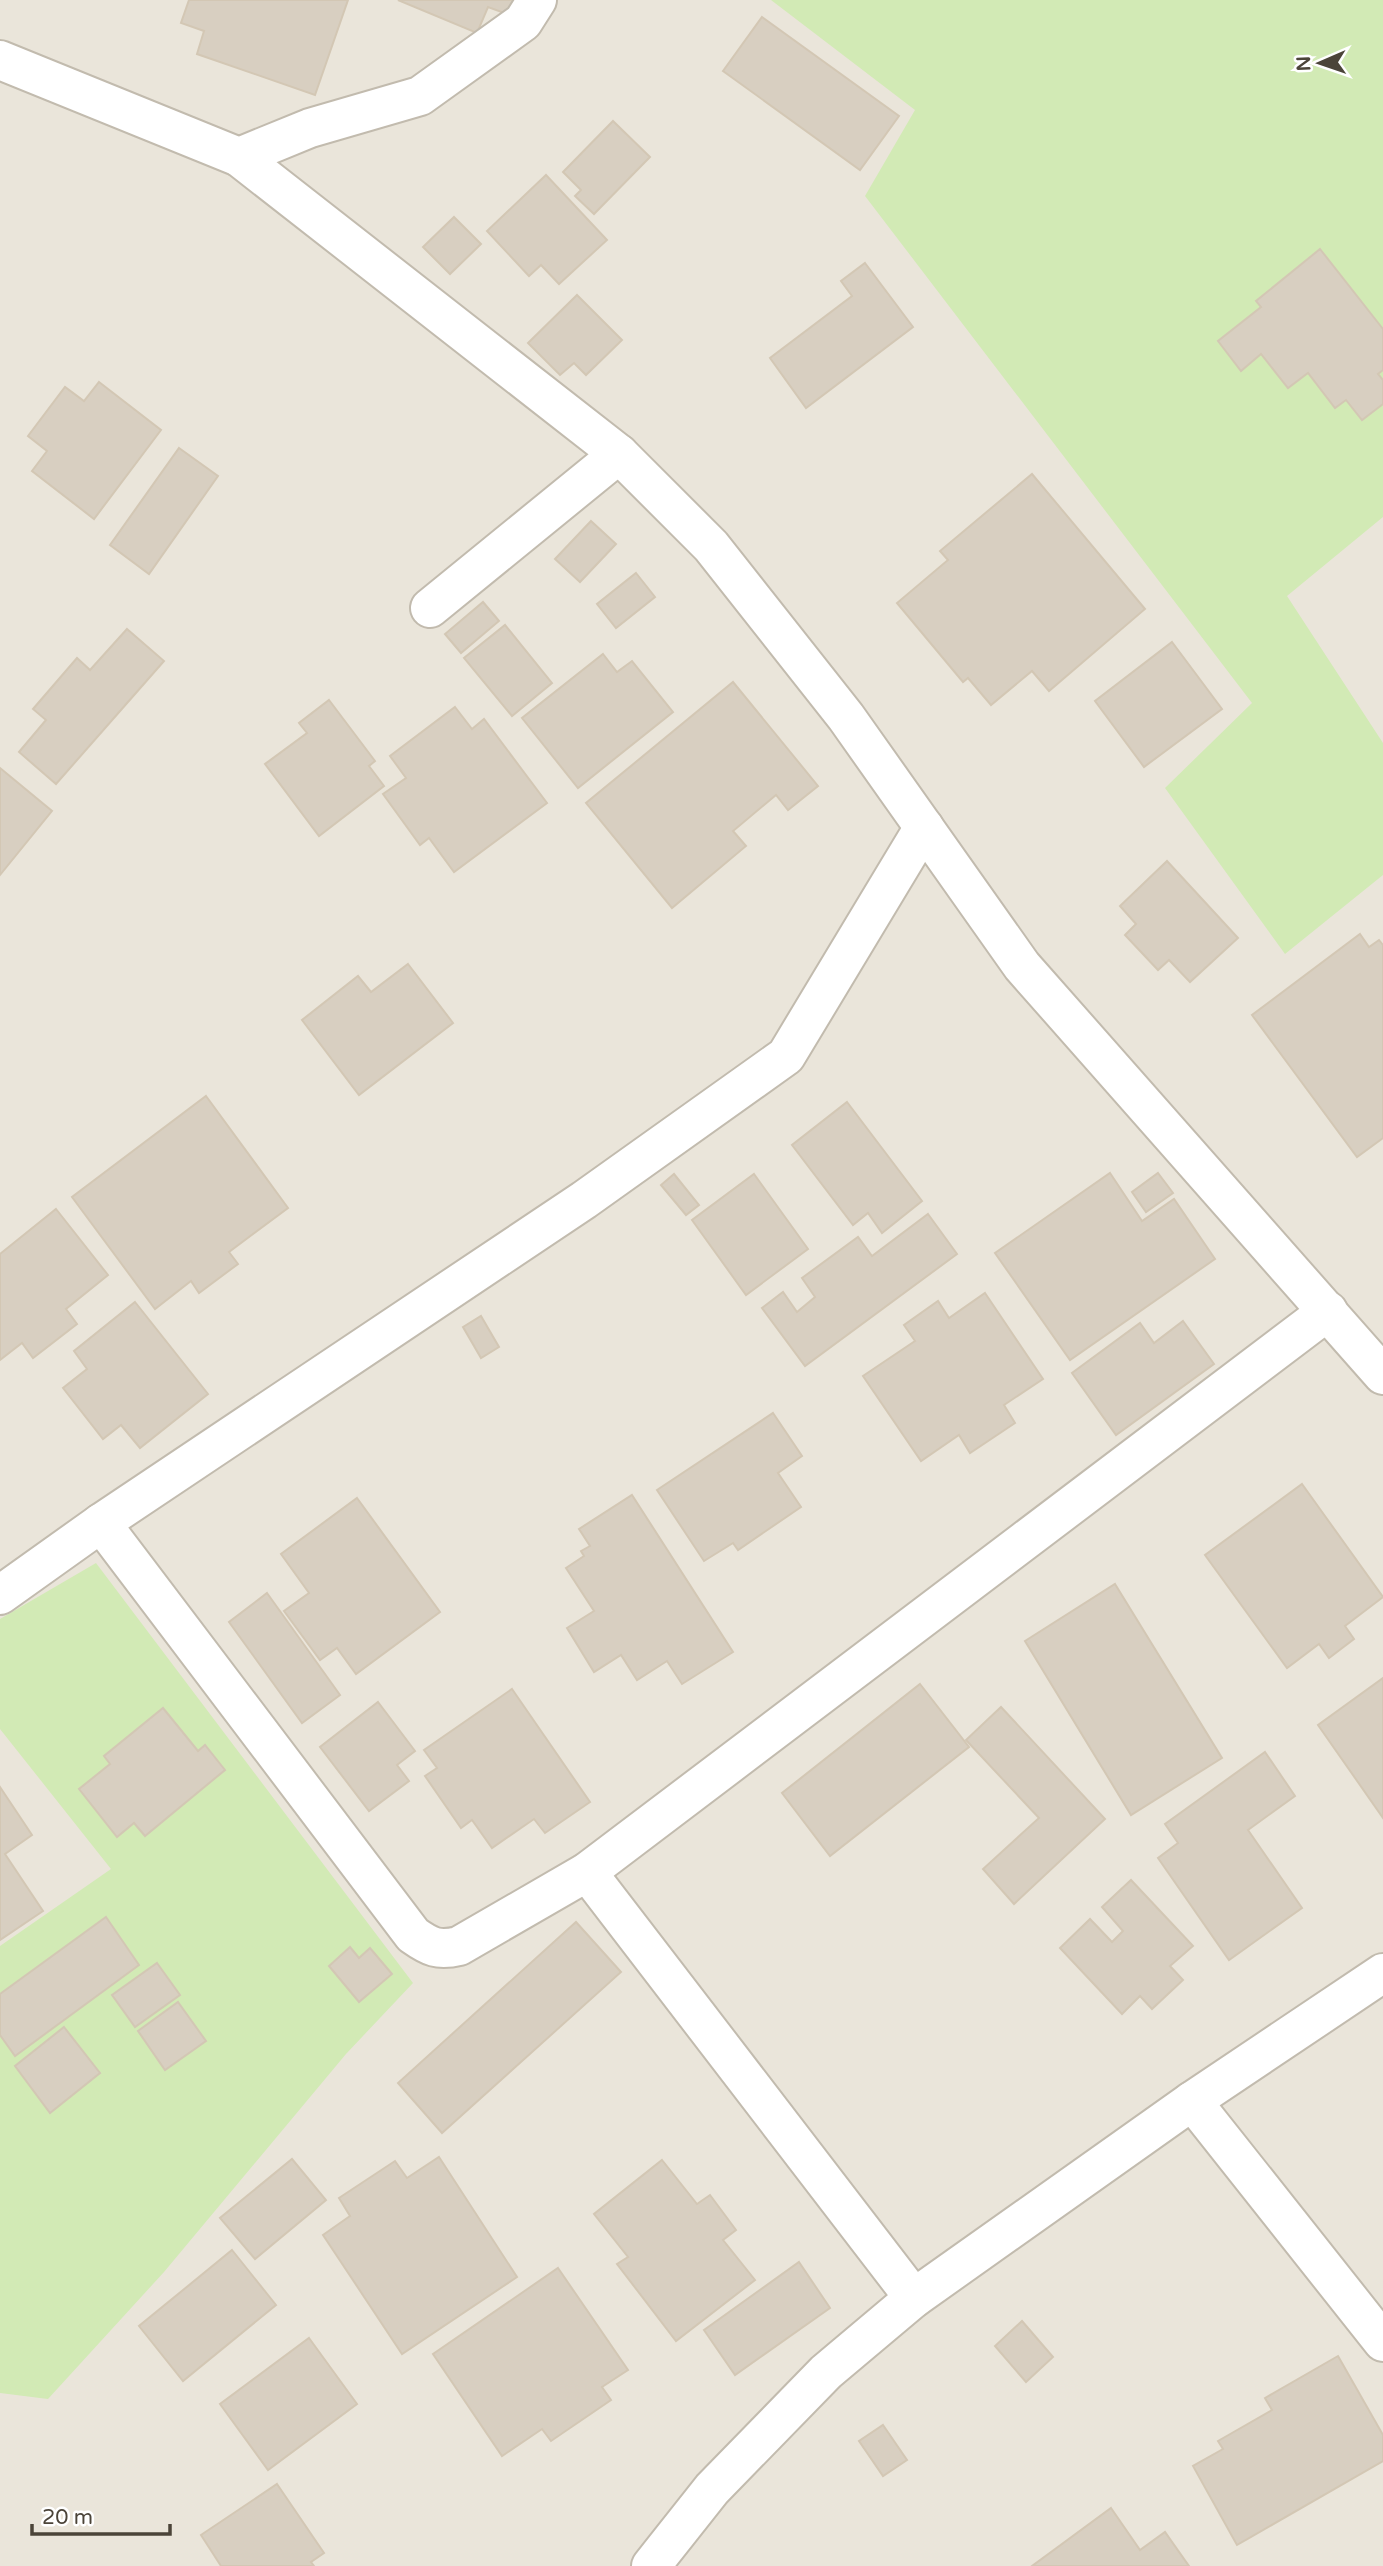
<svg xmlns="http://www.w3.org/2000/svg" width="1383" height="2566" font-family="'Varela Round',sans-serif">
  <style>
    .residential { fill: #eae5da }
    .green { fill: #d2eab5 }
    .building { fill: #d8cfc1; stroke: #d3c7b4; stroke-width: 2 }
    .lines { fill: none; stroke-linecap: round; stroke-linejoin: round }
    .minor-casing { stroke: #c2bbae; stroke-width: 42 }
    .minor { stroke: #fff; stroke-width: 38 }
  </style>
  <rect width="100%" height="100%" fill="#f6f3ec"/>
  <rect class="residential" x="0" y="0" width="1383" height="2566"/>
  <g class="green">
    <polygon points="771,0 1383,0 1383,517 1287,596 1383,743 1383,875 1285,954 1165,788 1252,703 865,196 915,110"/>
    <polygon points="96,1563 413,1983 346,2054 164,2272 48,2399 0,2393 0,1946 111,1869 0,1729 0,1619"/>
  </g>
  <g class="building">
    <polygon points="189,0 348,0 315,95 197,54 204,31 181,23"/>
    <polygon points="398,0 513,0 507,14 488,7 477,33"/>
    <polygon points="762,17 899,116 860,170 723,71"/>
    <polygon points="613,121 650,157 594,214 575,196 581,190 563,172"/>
    <polygon points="546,175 607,240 559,284 541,265 529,276 487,231"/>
    <polygon points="454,217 481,244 450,274 423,247"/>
    <polygon points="1320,249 1383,329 1383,370 1378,374 1383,380 1383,404 1362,420 1346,400 1335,408 1308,373 1288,388 1261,354 1241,371 1218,341 1261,307 1256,301"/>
    <polygon points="865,263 913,327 806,408 770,358 852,296 841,281"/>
    <polygon points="577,295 622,340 586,375 574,363 560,375 528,343"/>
    <polygon points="99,382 161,430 94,519 32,471 47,451 28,436 65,387 84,401"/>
    <polygon points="179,448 218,476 149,574 110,545"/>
    <polygon points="1032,474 1145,609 1049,691 1032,671 991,705 968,678 963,682 897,603 948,560 940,551"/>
    <polygon points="591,521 616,544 580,582 555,559"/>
    <polygon points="636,573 655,597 616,628 597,604"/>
    <polygon points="483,602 499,621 461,653 445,634"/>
    <polygon points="505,625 552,683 512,716 464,658"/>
    <polygon points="127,629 164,661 56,784 19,752 46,720 33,709 77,658 90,670"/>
    <polygon points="1172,642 1222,709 1144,767 1095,701"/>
    <polygon points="603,654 617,672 632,661 673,712 578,788 522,718"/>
    <polygon points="733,682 818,786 788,810 776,795 733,831 746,846 672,908 586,803"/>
    <polygon points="329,700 375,761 369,766 384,786 319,836 265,764 307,733 299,723"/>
    <polygon points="455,707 472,729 484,719 547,803 454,872 429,838 420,845 383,794 406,778 390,756"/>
    <polygon points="0,768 52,811 0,875"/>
    <polygon points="1167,861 1238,938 1190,982 1169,960 1158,970 1125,935 1136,924 1120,906"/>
    <polygon points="1360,934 1369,947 1379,940 1383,945 1383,1138 1357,1157 1252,1015"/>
    <polygon points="408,964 453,1023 359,1095 302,1020 358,976 371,992"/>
    <polygon points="206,1096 288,1208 229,1252 238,1264 199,1293 191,1281 155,1309 72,1197"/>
    <polygon points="847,1102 922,1201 882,1233 868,1213 853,1225 792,1145"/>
    <polygon points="1110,1173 1142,1221 1174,1199 1215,1259 1070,1360 995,1253"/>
    <polygon points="1158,1173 1173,1193 1146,1212 1132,1192"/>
    <polygon points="674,1174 699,1205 686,1215 661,1185"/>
    <polygon points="754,1174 808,1249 746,1295 692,1220"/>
    <polygon points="56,1209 108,1275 66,1309 77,1324 33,1358 22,1343 0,1360 0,1254"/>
    <polygon points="928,1214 957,1254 805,1366 762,1308 783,1292 797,1312 815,1297 802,1278 858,1237 872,1256"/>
    <polygon points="985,1293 1043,1379 1004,1405 1015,1423 970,1453 959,1435 921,1461 863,1376 915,1341 904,1325 938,1301 949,1318"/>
    <polygon points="135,1302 208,1394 140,1448 121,1425 103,1439 63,1388 87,1369 74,1351"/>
    <polygon points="481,1316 499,1347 481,1358 463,1327"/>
    <polygon points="1183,1321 1214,1364 1116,1435 1072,1373 1140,1323 1154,1343"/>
    <polygon points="773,1413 802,1456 778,1473 801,1507 738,1550 733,1543 704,1561 657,1490"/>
    <polygon points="1302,1484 1383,1597 1345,1626 1354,1639 1329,1658 1319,1644 1287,1668 1205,1555"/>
    <polygon points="632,1495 733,1652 682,1684 667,1661 637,1680 621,1655 594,1672 567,1628 594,1611 566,1568 584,1556 581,1551 590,1546 579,1529"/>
    <polygon points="357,1498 440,1612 356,1674 337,1648 320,1660 284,1611 309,1593 281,1554"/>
    <polygon points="1115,1584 1222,1758 1131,1815 1025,1641"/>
    <polygon points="267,1593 340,1695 302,1723 229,1622"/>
    <polygon points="1383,1678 1383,1818 1318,1725"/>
    <polygon points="920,1684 969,1747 830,1856 782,1793"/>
    <polygon points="512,1689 590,1802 545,1833 534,1819 492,1848 472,1820 461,1828 425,1776 437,1768 424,1750"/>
    <polygon points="378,1702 415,1751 397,1765 409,1781 369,1811 320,1747"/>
    <polygon points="1001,1707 1105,1819 1014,1904 983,1869 1039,1818 966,1740"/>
    <polygon points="163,1708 198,1751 205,1745 225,1770 145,1836 134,1823 117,1837 79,1789 110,1764 104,1756"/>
    <polygon points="1265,1752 1295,1796 1248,1830 1302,1908 1229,1960 1158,1858 1178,1843 1165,1824"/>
    <polygon points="0,1787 32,1835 5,1854 43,1911 0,1940"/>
    <polygon points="1131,1880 1193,1946 1170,1966 1183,1980 1152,2009 1140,1996 1122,2014 1060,1948 1090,1919 1112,1942 1123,1931 1102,1907"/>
    <polygon points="106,1917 139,1965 15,2056 0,2035 0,1994"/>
    <polygon points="576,1922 621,1972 442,2133 398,2083"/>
    <polygon points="350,1947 359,1958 370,1948 392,1974 359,2002 329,1966"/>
    <polygon points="157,1963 180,1995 135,2027 112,1995"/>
    <polygon points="178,2002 206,2041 165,2070 138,2031"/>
    <polygon points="64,2027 100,2073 50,2113 15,2066"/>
    <polygon points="439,2157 517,2277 402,2354 323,2235 350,2216 339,2198 395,2161 407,2178"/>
    <polygon points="292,2159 326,2200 255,2259 220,2218"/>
    <polygon points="662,2160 697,2204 710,2195 736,2230 723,2240 755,2280 676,2341 617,2264 628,2257 594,2214"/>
    <polygon points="232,2250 276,2305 183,2381 139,2326"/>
    <polygon points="799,2262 830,2308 735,2375 704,2330"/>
    <polygon points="558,2268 628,2370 602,2387 611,2400 551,2441 542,2429 502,2456 433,2354"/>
    <polygon points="1022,2321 1053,2357 1026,2382 995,2346"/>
    <polygon points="309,2338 357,2404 268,2470 220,2404"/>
    <polygon points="1338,2356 1383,2435 1383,2461 1237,2545 1193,2466 1223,2449 1218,2441 1272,2410 1265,2398"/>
    <polygon points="883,2425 907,2460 883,2476 859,2441"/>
    <polygon points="277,2484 324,2553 311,2562 314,2566 221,2566 201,2535"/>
    <polygon points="1111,2508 1140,2550 1165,2532 1189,2566 1032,2566"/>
  </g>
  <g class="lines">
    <g class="minor-casing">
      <g id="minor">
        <polyline points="0,60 239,157 310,128 420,96 523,22 537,0"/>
        <polyline points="239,157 619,454 711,546 846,717 1022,966 1383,1375"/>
        <polyline points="430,608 619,454"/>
        <path d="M101 1523 413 1935C430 1947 438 1951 459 1946L587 1872 1328 1311"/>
        <polyline points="0,1595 101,1523 584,1200 786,1056 924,827"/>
        <polyline points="587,1872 914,2298"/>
        <polyline points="1192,2101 1383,2342"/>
        <polyline points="651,2566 712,2489 826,2372 914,2298 1192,2101 1383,1973"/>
      </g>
    </g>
    <use href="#minor" class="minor"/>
  </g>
  <g transform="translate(1320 63) rotate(268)" stroke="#ffffff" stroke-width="5" paint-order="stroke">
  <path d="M0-5L12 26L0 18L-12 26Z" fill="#4b4439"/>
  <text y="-10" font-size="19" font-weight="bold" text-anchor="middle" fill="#4b4439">N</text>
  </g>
  <path d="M32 2524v10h138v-10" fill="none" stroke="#4b4439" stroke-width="3.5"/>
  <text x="42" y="2524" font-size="21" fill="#4b4439" stroke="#ffffff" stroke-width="5" paint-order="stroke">20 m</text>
</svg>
